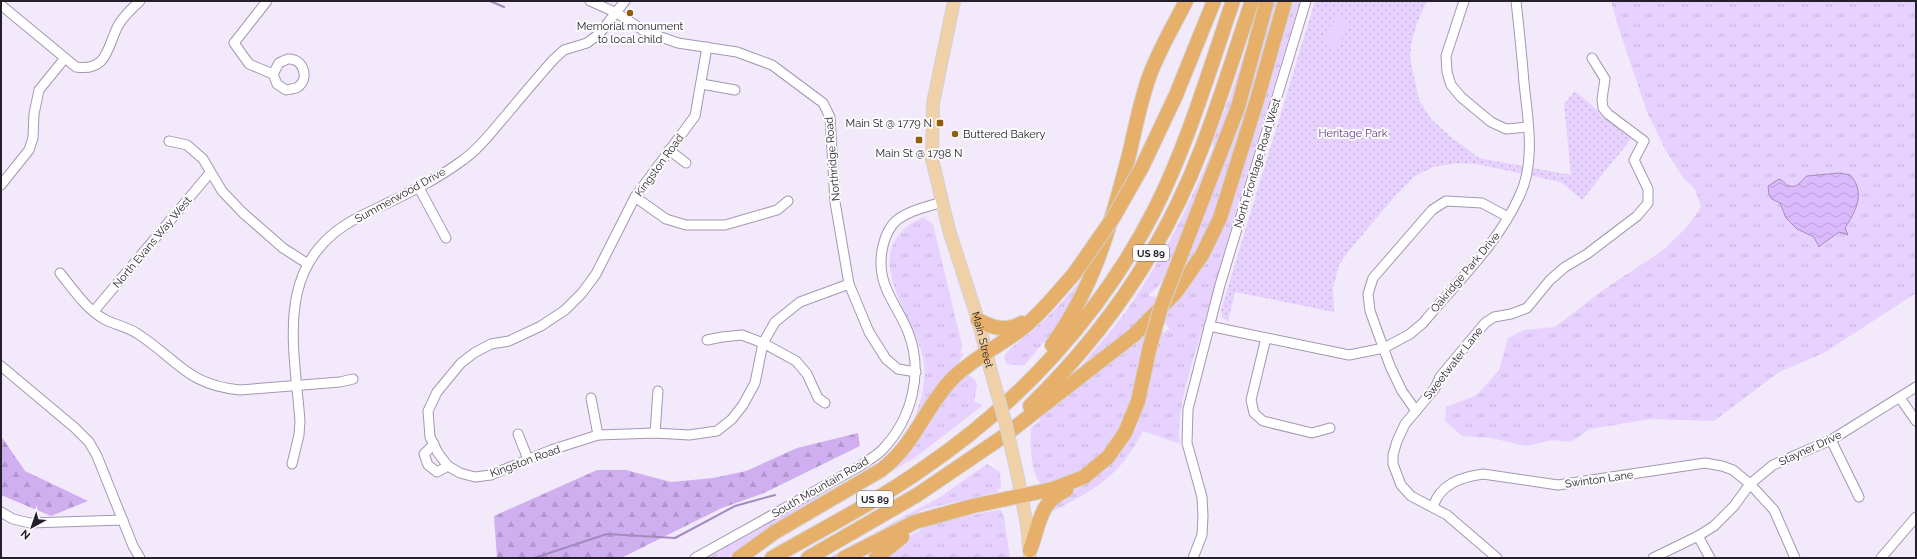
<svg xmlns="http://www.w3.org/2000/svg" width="1917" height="559" font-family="Raleway,sans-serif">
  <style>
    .grass { fill: url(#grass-tufts) }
    .forest { fill: url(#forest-firs) }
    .park { fill: url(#park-dots) }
    .garden { fill: #e7d1fe }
    .water { fill: url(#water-waves); stroke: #a38bbd }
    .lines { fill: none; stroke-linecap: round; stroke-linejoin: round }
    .stream { stroke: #a38bbd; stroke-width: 2 }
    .minor-casing { stroke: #a497b2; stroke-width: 11 }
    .major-casing { stroke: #d3d2d4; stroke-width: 14 }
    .highway-casing { stroke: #d3d2d4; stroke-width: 16 }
    .minor { stroke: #fff; stroke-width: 9 }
    .major { stroke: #f0d0a6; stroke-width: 12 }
    .highway { stroke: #e6b06a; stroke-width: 14 }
    .major-bridge-casing { stroke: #d3d2d4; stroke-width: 14; stroke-linecap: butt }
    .highway-bridge-casing { stroke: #d3d2d4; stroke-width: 16; stroke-linecap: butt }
    .major-bridge { stroke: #f0d0a6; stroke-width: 12 }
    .highway-bridge { stroke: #e6b06a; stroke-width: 14 }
    .poi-dot { fill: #8f5e0b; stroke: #fbfbfb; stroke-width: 1.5 }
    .labels { text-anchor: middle; stroke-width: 4; stroke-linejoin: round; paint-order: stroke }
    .shield { fill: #fbfbfb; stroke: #646169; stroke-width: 1 }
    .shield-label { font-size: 10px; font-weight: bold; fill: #241f2a }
    .poi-label { font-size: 11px; fill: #241f2a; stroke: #fbfbfb }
    .park-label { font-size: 11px; fill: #673d8b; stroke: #fbfbfb }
    .street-label { font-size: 11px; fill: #241f2a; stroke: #fbfbfb }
  </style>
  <defs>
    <pattern id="grass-tufts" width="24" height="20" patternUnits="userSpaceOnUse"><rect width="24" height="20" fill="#e7d1fe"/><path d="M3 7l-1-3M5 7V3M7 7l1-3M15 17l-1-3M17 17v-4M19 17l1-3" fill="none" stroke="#c6b3da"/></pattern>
    <pattern id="forest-firs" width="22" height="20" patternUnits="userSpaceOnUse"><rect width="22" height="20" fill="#d0aff1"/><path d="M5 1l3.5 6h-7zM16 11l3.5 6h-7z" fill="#b296cf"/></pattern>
    <pattern id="park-dots" width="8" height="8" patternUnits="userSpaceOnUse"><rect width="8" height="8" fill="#e7d1fe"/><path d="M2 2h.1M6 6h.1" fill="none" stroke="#c6b3da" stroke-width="1.8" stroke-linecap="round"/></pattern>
    <pattern id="water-waves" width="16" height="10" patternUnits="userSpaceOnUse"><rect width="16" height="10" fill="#dab9fc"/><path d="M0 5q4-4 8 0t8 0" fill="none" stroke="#bb9fd8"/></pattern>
  </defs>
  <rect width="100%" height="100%" fill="#f2eafb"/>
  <g class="grass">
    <polygon points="1273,1 1281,1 1216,215 1192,260 1177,280 1235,134"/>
    <path d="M1292 1H1300C1268 106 1235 211 1206 317 1196 354 1175 406 1180 444L1143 431C1120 477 1093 491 1049 513L1063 496 1087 484 1103 472 1118 457 1133 435 1138 424 1155 351 1161 333 1170 329 1163 321 1167 311 1197 272Z"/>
    <polygon points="1611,1 1916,1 1916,293 1824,353 1779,372 1714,421 1651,419 1590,429 1571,442 1553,440 1526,446 1491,438 1462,436 1445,421 1446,407 1477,395 1499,370 1508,338 1524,330 1555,327 1603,290 1662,251 1687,227 1701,207 1695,189 1684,179 1666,151 1647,112 1617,23"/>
    <path d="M1259 9 1250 56 1165 279 1148 296 1159 297 1157 307 1074 376C1089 354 1108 336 1124 314 1161 262 1189 206 1214 146L1212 144 1233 88Z"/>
    <path d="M926 217 925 219 933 224 962 345 961 353 964 354 959 362 941 380 903 442 878 466 779 523 727 558H707C743 536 780 516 818 496 843 483 872 472 892 451 906 438 915 420 920 402 924 388 926 371 923 357 914 319 868 266 902 231 909 224 917 219 926 217Z"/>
    <path d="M1086 273 1057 326 1024 366 1007 364 1004 358C1007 349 1014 346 1021 340 1046 321 1067 298 1086 273Z"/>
    <path d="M1145 333 1148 334 1129 415 1104 454 1075 476 1042 485C1030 474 1030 443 1031 428L1041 420 1039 417Z"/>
    <path d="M969 375 976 381 977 386 974 402 982 404V406L916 457 807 522 894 467C900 462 907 457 912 450 926 431 947 384 969 375Z"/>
    <polygon points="987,464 1000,472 1001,488 997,490 998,492 925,509 905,519 838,558 829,558 940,497"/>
    <polygon points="997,510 1001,510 1004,517 1010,558 884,558 902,540 933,523"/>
  </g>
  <g class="forest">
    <polygon points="858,433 860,446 764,493 722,508 621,558 497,558 494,516 597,470 626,470 671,482 713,478 746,471 797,448"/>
    <polygon points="1,436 25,471 88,501 51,516 1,495"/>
  </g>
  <polygon class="park" points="1315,1 1427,1 1417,23 1411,44 1410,58 1419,100 1431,119 1451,137 1479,158 1571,175 1564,104 1575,91 1631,139 1582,200 1561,182 1476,164 1457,163 1433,167 1415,176 1397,194 1352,247 1339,265 1333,288 1334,312 1235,292 1228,322 1222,317 1221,310"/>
  <polygon class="garden" points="1339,15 1352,25 1335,47 1322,37"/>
  <path class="water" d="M1840 173 1850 175C1866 192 1856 211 1845 228L1848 235 1839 232C1832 238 1825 241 1819 247L1814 237 1797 229 1786 218 1780 203 1772 199 1769 194 1768 186 1779 179C1783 180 1784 183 1787 185 1798 190 1801 180 1807 176Z"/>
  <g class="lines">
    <g class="stream">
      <polyline points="490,1 504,7"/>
      <polyline points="534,558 607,534 675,538 735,506 775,495"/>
    </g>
    <g class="minor-casing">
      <g id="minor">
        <path d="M267 1 234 43 249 64 273 74 279 63C281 62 285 60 288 59 303 58 310 78 298 87 295 89 290 89 286 90L277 84 273 74"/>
        <polyline points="590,1 617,13 644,31 678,43 737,52 772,65 823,103 830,117 835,202 849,284 869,332 886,359 898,369 916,372"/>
        <polyline points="1464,1 1446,56 1447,72 1451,85 1461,97 1491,122 1506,129 1528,127"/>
        <path d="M1 5 76 67C109 72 107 45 119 24 124 16 132 8 140 1"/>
        <polyline points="707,47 695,116 635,197 596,274 582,293 565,310 541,326 509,341 491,344 474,353 461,363 437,392 428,411 430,437 438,453 448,466 460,473 475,477 491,475 551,450 598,435 655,433 689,435 717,431 732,419 743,405 755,383 763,343 775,322 800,302 849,284"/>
        <polyline points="702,84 735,90"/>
        <polyline points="169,141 187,145 203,159 222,191 243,213 283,248 308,264"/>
        <polyline points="669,150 686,163"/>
        <polyline points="1,185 29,150 33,138 34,114 39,90 65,58"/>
        <polyline points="419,188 446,238"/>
        <polyline points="635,197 666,219 686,225 725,225 777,210 788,201"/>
        <path d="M60 273C73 289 86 309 104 319 115 325 128 327 138 334 178 360 187 385 240 390L340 382 353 379"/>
        <polyline points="94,311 210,173"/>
        <path d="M1209 326 1349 355 1384 348 1410 334 1423 323C1456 283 1497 245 1519 197 1536 163 1528 120 1524 83 1522 56 1519 28 1516 1"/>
        <polyline points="1266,338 1251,400 1254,413 1263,421 1312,433 1330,428"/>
        <polyline points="707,340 722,337 742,335 763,343 796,361 807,374 818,398 825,403"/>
        <polyline points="1,366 75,428 89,442 97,456 133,546 140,558"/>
        <polyline points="591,398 598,435"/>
        <polyline points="1900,398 1916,421"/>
        <polyline points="1416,411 1402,391 1390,366 1370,311 1368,294 1373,278 1432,210 1446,201 1482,203 1508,217"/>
        <polyline points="655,433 658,391"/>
        <polyline points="518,434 528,459"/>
        <polyline points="1831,440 1859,497"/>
        <polyline points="434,444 424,454 428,465 437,472 448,466"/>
        <path d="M292 464 299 435 300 421C294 344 273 262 357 218 393 200 431 184 463 160 480 148 493 130 507 114 522 96 538 77 554 59L564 50 587 43 599 34 625 1"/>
        <path d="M1433 507C1440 484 1461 477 1483 474L1558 485 1705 463 1722 466 1733 470 1750 484 1774 510 1795 558"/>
        <polyline points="1,512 13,519 30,523 123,520"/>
        <polyline points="1698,536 1710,558"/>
        <path d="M695 558 860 466C867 461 876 456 882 450 912 419 924 372 908 332 901 313 885 294 882 274 879 257 883 232 897 220 910 210 927 207 942 202"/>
        <polyline points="1193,558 1202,535 1203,516 1202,497 1187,443 1188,409 1220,285 1306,1"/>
        <polyline points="1497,558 1447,515 1411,496 1401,485 1393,464 1393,455 1397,441 1405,424 1435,388 1440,377 1485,323 1494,317 1511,314 1527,308 1550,280 1565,267 1587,254 1637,216 1648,203 1648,189 1634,160 1644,141 1608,114 1603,108 1602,99 1605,79 1592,58"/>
        <polyline points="1653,558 1698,536 1714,526 1734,506 1750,484 1773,465 1831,440 1916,387"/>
        <polyline points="1881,558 1916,517"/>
      </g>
    </g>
    <g class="major-casing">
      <g id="major">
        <path id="s1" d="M954 1 933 103 932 159 949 230 978 320 990 368"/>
        <polyline points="1018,478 1027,526 1030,558"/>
      </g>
    </g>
    <g class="highway-casing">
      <g id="highway">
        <polyline points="1142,167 1176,95 1214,1"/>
        <polyline points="1178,263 1238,107 1267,1"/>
        <path d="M978 320C993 328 1006 332 1022 323"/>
        <path d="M1052 345C1095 286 1112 221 1130 151 1135 128 1140 104 1148 80 1157 53 1173 27 1186 1"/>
        <path d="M1030 406C1104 334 1164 247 1201 150 1220 101 1235 51 1252 1"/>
        <path d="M1030 550C1040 524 1039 502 1066 490"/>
        <path d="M739 558 775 532 881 470C916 444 925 406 954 377 973 359 998 346 1019 331 1040 315 1057 293 1074 274"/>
        <path d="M772 558C822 529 874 503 921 470 1019 404 1101 315 1155 209 1188 143 1209 71 1233 1"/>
        <polyline points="808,558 917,495 1004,436 1134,335 1176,292 1202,255 1220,218 1257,100 1285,1"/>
        <polyline points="844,558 915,522 973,506 1053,489 1084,477 1108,457 1125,433 1138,401 1150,346"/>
        <polyline points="876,558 902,537"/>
      </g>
    </g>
    <use href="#minor" class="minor"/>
    <use href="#major" class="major"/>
    <use href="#highway" class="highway"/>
    <g class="major-bridge-casing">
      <polyline id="major-bridge" points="990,368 1006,425 1018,478"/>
    </g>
    <g class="highway-bridge-casing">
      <g id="highway-bridge">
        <polyline points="1074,274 1113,218 1142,167"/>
        <polyline points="1150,346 1161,307 1178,263"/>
      </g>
    </g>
    <use href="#major-bridge" class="major-bridge"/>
    <use href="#highway-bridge" class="highway-bridge"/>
  </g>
  <g class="poi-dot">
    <circle cx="630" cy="13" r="4"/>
    <rect x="936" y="119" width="8" height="8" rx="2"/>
    <circle cx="955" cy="134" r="4"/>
    <rect x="915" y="136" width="8" height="8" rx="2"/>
  </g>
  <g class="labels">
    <g class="shield">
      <rect x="1133" y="245" width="36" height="16" rx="3"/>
      <rect x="857" y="491" width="36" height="16" rx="3"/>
    </g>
    <g class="shield-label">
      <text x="1151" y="257">US 89</text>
      <text x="875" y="503">US 89</text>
    </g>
    <g class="poi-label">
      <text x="630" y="30">Memorial monument<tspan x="630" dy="13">to local child</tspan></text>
      <text x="932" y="127" text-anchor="end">Main St @ 1779 N</text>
      <text x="963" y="138" text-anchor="start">Buttered Bakery</text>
      <text x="919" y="157">Main St @ 1798 N</text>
    </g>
    <g class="park-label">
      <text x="1353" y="137">Heritage Park</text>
    </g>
    <g class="street-label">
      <text transform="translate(832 159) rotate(-95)" y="4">Northridge Road</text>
      <text transform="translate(1257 163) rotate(-73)" y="4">North Frontage Road West</text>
      <text transform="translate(659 165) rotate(-54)" y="4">Kingston Road</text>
      <text transform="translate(400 195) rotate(-29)" y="4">Summerwood Drive</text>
      <text transform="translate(152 242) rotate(-50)" y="4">North Evans Way West</text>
      <text transform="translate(1465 272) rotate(-50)" y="4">Oakridge Park Drive</text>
      <text dy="4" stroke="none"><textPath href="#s1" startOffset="348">Main Street</textPath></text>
      <text transform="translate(1453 363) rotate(-52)" y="4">Sweetwater Lane</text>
      <text transform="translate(1810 448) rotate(-25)" y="4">Stayner Drive</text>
      <text transform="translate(525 461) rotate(-20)" y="4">Kingston Road</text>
      <text transform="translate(1599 479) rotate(-8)" y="4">Swinton Lane</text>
      <text transform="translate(820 487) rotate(-30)" y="4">South Mountain Road</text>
    </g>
  </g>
  <rect width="1917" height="559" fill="none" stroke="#241f2a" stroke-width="4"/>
  <g transform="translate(32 527) rotate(220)" stroke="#fbfbfb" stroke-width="3" paint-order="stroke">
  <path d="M0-3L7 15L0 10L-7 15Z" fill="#241f2a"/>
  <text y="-6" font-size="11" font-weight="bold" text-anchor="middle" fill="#241f2a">N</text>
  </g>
</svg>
